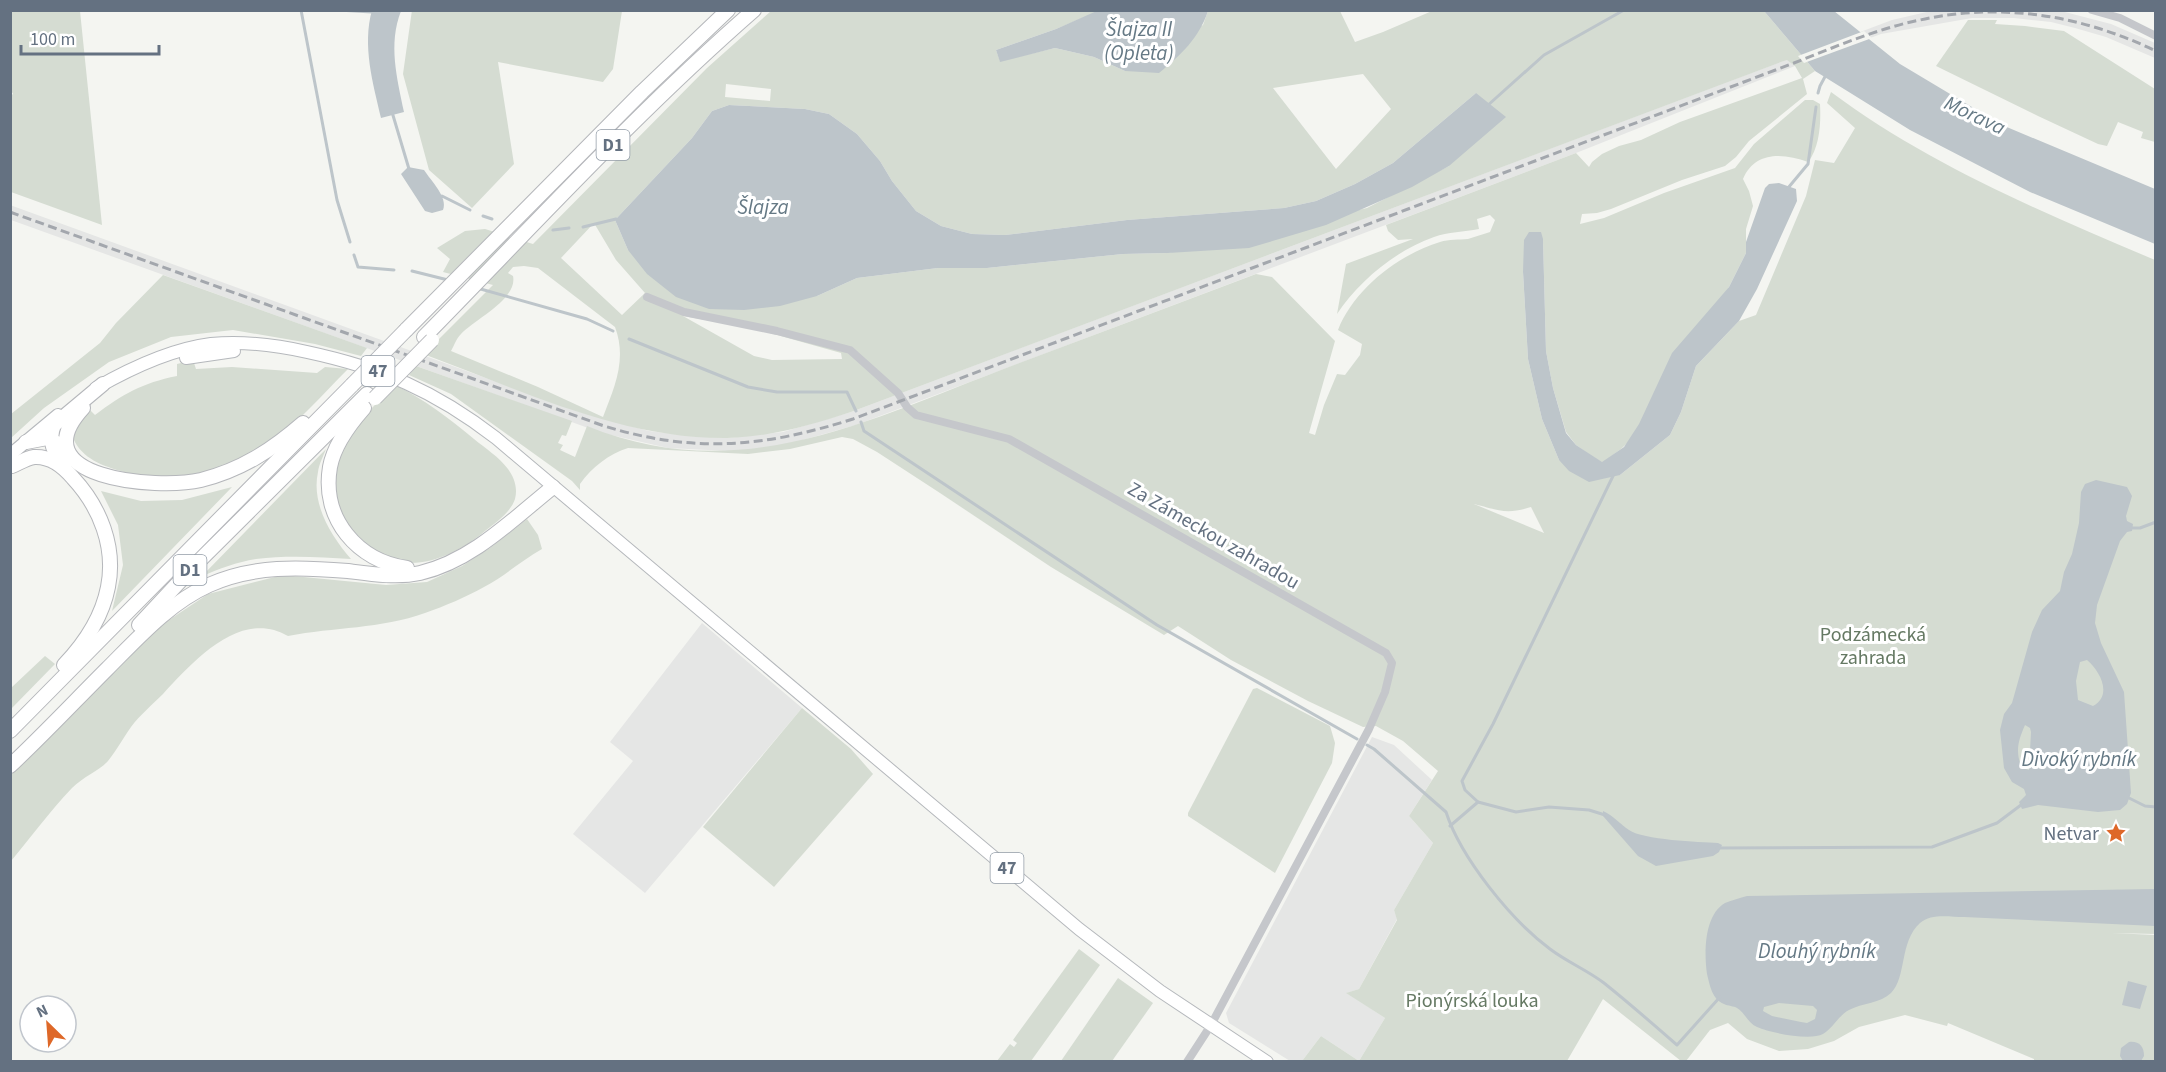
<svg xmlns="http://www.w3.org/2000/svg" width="2166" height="1072" font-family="'Source Sans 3',sans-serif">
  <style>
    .built { fill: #e5e6e5 }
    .green { fill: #d5dcd2; fill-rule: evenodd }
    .water { fill: #bdc5ca; fill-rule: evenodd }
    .pier { fill: #f4f5f1 }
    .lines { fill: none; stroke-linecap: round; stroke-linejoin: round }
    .stream { stroke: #bdc5ca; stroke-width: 3 }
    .primary-casing { stroke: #b5b8bc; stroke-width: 14 }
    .motorway-casing { stroke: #b5b7bb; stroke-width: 16 }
    .minor { stroke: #c5c7cb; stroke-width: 8 }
    .primary { stroke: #fff; stroke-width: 12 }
    .motorway { stroke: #fff; stroke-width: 14 }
    .rail { stroke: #a3a7ad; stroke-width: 3; stroke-dasharray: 9 4.5; stroke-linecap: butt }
    .motorway-bridge-casing { stroke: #b5b7bb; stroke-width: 16; stroke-linecap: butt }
    .motorway-bridge { stroke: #fff; stroke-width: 14 }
    .labels { text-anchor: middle; stroke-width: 6; stroke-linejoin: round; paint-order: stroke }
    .shield { fill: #fff; stroke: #929ca7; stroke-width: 1.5 }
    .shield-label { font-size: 18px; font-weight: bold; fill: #647181 }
    .street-label { font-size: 20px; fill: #647181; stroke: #fff }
    .park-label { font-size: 20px; fill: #657963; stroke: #fff }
    .poi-label { font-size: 20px; fill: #647181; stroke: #fff; text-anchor: end }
    .water-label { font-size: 21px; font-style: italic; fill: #657985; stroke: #fff }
  </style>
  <rect width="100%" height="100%" fill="#f4f5f1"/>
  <g class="built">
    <polygon points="1931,11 2061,11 2111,24 2155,43 2155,58 2106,37 2075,28 2051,22 2014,18 1972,18 1881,34 1795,66 1576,153 856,425 785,445 758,449 728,451 668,448 602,433 11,220 10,205 563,406 615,422 649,431 690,436 728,438 756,435 783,432 851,412 1892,20"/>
    <polygon points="702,623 802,708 645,893 573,834 633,761 610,742"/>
    <polygon points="1372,737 1394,745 1432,780 1409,816 1433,843 1394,910 1397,919 1359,989 1347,993 1385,1018 1359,1061 1321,1036 1302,1061 1290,1061 1229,1023 1226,1013"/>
  </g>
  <g class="green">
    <polygon points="11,10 80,11 102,225 11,192 10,100 13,93 10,92"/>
    <polygon points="412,10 622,10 622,11 613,69 603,82 498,62 514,164 472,208 429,170 403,74"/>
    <path d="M771 11H1099L1056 29 996 50 1000 61 1055 48 1094 57 1125 71 1203 25 1208 11H1340L1355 42 1383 32 1432 11H1764L1815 71 1803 79 1807 94 1749 141 1736 157 1725 166 1682 180 1611 209 1597 213 1582 214 1580 224 1604 218 1664 193 1735 168 1754 144 1805 100H1813L1820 104C1821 122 1820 147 1808 162 1783 153 1755 151 1743 179L1749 191 1753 206 1746 229V253L1729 287 1638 433 1621 449 1602 463 1576 445 1566 432 1553 388 1546 351 1543 239 1523 272 1528 359 1542 419 1559 460 1620 475 1670 435 1681 412 1696 366 1739 321 1756 315 1806 196 1815 160 1834 163 1855 128 1827 103 1831 92C1929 165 2044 213 2155 260V934L2112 933 2155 935V1061H2034V1059L1948 1023 1947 1026 1905 1015 1859 1027 1834 1041 1808 1049 1779 1051 1747 1039 1728 1023 1710 1030 1686 1061H1681L1603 999 1567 1061H1302L1321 1036 1359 1061 1385 1018 1346 993 1359 989 1397 920 1394 910 1433 843 1409 816 1438 771 1403 741 1376 726 1363 727 1308 701 1231 660 1178 626 1164 635 1051 567 940 493 877 452 853 439 842 437 790 449 748 454 628 448C609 454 592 467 580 484V490L572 481 451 394 409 375 416 366 572 421 566 436 562 435 558 443 563 445 560 450 575 457 587 426C737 487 862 423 1001 370 1086 338 1171 306 1256 274L1272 277 1335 341 1309 433 1315 435 1324 405 1337 374 1345 375 1360 355 1362 344 1338 330C1354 289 1398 255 1440 242 1449 239 1459 240 1468 239 1475 237 1483 234 1490 232L1495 220 1490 215 1477 219 1479 229C1464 232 1448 232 1434 237 1396 250 1358 282 1337 314L1346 264 1413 239 1398 240 1388 231 1386 225 1576 153 1589 167 1592 162 1602 154 1619 146 1641 140 1680 122 1802 78 1795 66 1787 60 1781 62 851 412C811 425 770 437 727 438 622 439 523 391 426 355L438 344 437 341 493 285 443 272 450 259 437 248 465 231 485 229 533 244 707 68ZM1363 74 1391 109 1336 169 1273 88ZM726 84 771 89 770 101 725 97ZM1476 93 1449 166 1367 208 1168 253 1123 254 987 268H938L857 278 817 296 628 250 615 220 692 138 712 111 729 105 805 109 829 114 857 134 880 161 892 181 916 211 941 226 972 234 1005 235 1127 220 1284 208 1316 201 1355 184 1393 163ZM594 223 616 260 645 293 622 315 561 258ZM524 266 538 268 615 327C627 359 615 386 603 417L538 387 451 351C454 346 456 339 461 334 475 319 518 299 513 276L508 273 513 267ZM683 316 752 328 841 353 842 359 772 360 754 356ZM1474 504C1498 510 1506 515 1531 507L1544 533Z"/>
    <polygon points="1968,20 1997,20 1995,24 2025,26 2064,31 2155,89 2155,142 2141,138 2143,132 2118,122 2107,146 2098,144 2038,116 1936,66"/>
    <polygon points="163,275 367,348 361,356 315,344 233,330 171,337 109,362 44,408 11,438 11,414 100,343 116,323"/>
    <path d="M193 360 196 369 232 367 317 373 325 367 348 369C322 395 298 423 268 445 237 467 184 481 146 478 139 477 131 474 124 472 103 466 82 459 73 438L80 419 90 410 95 415C123 394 142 383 177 376V364Z"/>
    <path d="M395 385C424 399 449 418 474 439 485 448 499 457 508 469 514 477 518 488 515 499 511 512 495 523 485 531 465 548 437 563 411 563 358 563 321 504 339 456 350 427 374 406 395 385Z"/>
    <path d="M326 449C323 457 319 464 318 472 311 504 331 536 351 559 320 557 287 555 256 559 237 562 219 569 202 576Z"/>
    <polygon points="232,487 112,611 123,565 118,525 101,491 141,501 182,500"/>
    <path d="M527 519 538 535 542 549C522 560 505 576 484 587 466 597 445 606 425 613 381 629 334 627 288 636 240 608 193 662 163 694 152 705 140 715 131 727 123 738 117 750 108 761 100 770 83 777 72 788 50 811 31 837 11 861V775L157 628 208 594 283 575 386 585 427 582 462 566 490 548Z"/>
    <polygon points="45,656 55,664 11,709 11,688"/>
    <polygon points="1257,688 1330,726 1335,743 1332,763 1275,873 1188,816 1188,813 1253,689"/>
    <polygon points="802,708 851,749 873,774 774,887 703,827"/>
    <polygon points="1079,949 1100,965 1031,1061 997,1061 1010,1044 1014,1047 1017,1043 1013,1040"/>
    <polygon points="1118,978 1153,1003 1112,1061 1061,1061"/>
  </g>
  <g class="water">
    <path d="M372 10 401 11C388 44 397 78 404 112L381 118C373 83 362 46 372 10Z"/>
    <path d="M1099 10 1208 11C1199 38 1181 55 1159 73L1125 71 1094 57 1055 48 1000 62 996 50 1056 29Z"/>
    <polygon points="1764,11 1834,11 1900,64 2002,125 2155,189 2155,244 2030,192 1910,130 1815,71"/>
    <polygon points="1476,93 1506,117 1449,166 1412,187 1326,225 1249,248 1168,253 1123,254 987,268 938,268 857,278 817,296 780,306 744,310 709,309 676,297 647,274 628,250 615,220 692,138 712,111 729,105 805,109 829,114 857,134 880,161 892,181 916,211 941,226 972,234 1005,235 1127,220 1284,208 1316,201 1355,184 1393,163"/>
    <path d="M408 167 424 170C431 181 448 197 443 210L432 213 425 211 401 174Z"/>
    <polygon points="1779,183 1796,189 1797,201 1757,289 1739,321 1696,366 1681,412 1670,435 1620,475 1589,482 1569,471 1559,460 1542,419 1528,359 1523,272 1524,240 1529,232 1541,232 1543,239 1546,351 1553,388 1566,433 1576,445 1602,462 1624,447 1639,424 1672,353 1729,287 1746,253 1746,242 1765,188 1769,184"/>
    <path d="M2096 480 2127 487 2132 496 2126 516 2127 521 2133 524 2132 531 2127 532 2120 541 2097 605 2095 623 2101 643 2124 692 2131 793 2127 804 2120 810 2098 812 2038 805 2022 809 2019 802 2026 795 2024 789 2012 782 2004 768 2000 730 2004 714 2012 703 2032 632 2042 610 2060 591 2064 572 2072 554 2079 523 2081 492 2085 484ZM2087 660C2100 671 2113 695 2093 706L2078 700 2076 681 2080 662ZM2025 725 2030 728 2031 732 2029 770 2022 768C2015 752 2018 741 2025 725Z"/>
    <path d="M1603 811C1614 816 1620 824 1629 830 1643 840 1699 842 1718 843L1722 845 1719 852 1713 856 1656 866 1638 856 1603 816Z"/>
    <path d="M2155 889V926L1964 917C1950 917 1931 913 1920 923 1899 942 1907 977 1891 993 1881 1003 1862 1003 1849 1010 1839 1015 1833 1028 1823 1034 1810 1041 1771 1033 1757 1027 1748 1023 1745 1013 1737 1008 1734 1006 1728 1006 1724 1004 1712 999 1710 986 1707 974 1704 953 1704 915 1725 903 1732 900 1740 898 1747 896ZM1779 1003 1813 1006 1817 1010 1815 1019 1807 1023 1801 1022 1772 1016 1763 1011 1764 1007Z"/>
    <polygon points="2128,981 2147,986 2140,1009 2122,1005"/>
    <path d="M2129 1042C2139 1041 2144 1046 2144 1056L2141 1061H2123L2120 1056 2121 1048Z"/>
  </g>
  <polygon class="pier" points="1864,31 1872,38 1804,63 1798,56"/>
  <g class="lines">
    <g class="stream">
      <polyline points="301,10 337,200 350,242"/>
      <polyline points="338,10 372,12"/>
      <polyline points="1818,93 1820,86 1827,73"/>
      <polyline points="1487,106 1544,55 1624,10"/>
      <polyline points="392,112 409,169"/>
      <polyline points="1788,188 1808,164 1816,107"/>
      <polyline points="442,196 470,210"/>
      <polyline points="483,216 492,219"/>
      <polyline points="583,227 616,219"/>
      <polyline points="553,230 569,228"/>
      <polyline points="354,255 358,267 394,270"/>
      <polyline points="412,271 448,280"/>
      <polyline points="477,288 587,319 613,331"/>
      <polyline points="629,339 748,387 777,392 847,392 856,411"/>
      <polyline points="861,422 864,431 1157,625 1357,739"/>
      <polyline points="2131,528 2140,528 2156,522"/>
      <path d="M1367 745 1374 749 1446 812C1461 858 1511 920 1550 949 1567 962 1587 970 1604 983 1629 1003 1653 1024 1677 1045L1720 997"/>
      <polyline points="2129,798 2145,806 2156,807"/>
      <polyline points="1478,802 1465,790 1462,781 1493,724 1613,476"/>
      <polyline points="1450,826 1478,802 1516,812 1549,807 1589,810 1605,815"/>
      <polyline points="1717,848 1932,847 1997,823 2021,805"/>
    </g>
    <g class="primary-casing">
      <g id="primary">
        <polyline points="186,358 234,351"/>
        <path d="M96 388C131 368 171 349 211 344 243 341 276 345 307 352 382 368 435 391 496 438L1079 929 1160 991 1267 1062"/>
        <polyline points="10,455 58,415"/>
      </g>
    </g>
    <g class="motorway-casing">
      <g id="motorway">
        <polyline points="406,330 642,92 728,10"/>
        <path d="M424 337C532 227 637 112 754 10"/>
        <path d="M83 408C18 479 157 490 201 480 241 470 272 450 303 423"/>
        <path d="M364 408C349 425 334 445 330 467 321 519 358 561 407 568"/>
        <polyline points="26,442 47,438 58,444"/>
        <path d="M12 466C19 463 27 458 34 457 50 456 63 466 73 478 100 507 116 547 108 587 102 618 85 643 64 665"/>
        <path d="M64 466C55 453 47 441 54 425L103 384"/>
        <polyline points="139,625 195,565 367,394"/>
        <polyline points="10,731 352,385"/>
        <path d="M10 766C44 734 75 701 107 669 138 638 169 603 209 585 253 565 300 567 348 571 371 574 397 578 420 573 472 561 513 519 553 487"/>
      </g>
    </g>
    <g class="minor">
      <polyline points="2092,10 2120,18 2156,36"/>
      <polyline points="647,297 684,312 777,331 850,350 898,393 907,407 916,415 1009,439 1386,653 1392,663 1385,692 1369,729 1211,1025 1187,1062"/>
    </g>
    <use href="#primary" class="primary"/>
    <use href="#motorway" class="motorway"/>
    <path class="rail" d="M10 212 604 426C696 454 764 447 853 419L1794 63C1835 47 1876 29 1920 20 2001 2 2081 15 2156 51"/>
    <g class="motorway-bridge-casing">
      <g id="motorway-bridge">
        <polyline points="352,385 406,330"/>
        <polyline points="375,398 432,340"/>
      </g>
    </g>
    <use href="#motorway-bridge" class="motorway-bridge"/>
  </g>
  <defs>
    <g id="sight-bare" transform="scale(1.62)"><path d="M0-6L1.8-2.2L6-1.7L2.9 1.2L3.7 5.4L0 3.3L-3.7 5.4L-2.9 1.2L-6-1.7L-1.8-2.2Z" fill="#de6828" stroke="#fff" stroke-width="2.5" paint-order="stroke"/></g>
  </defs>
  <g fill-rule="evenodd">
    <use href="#sight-bare" x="2116" y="833"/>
  </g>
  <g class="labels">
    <g class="shield">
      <rect x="596.5" y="130" width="33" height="30" rx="4.5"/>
      <rect x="361.5" y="356" width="33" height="30" rx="4.5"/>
      <rect x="173.5" y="555" width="33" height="30" rx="4.5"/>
      <rect x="990.5" y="853" width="33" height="30" rx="4.5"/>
    </g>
    <g class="shield-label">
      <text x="613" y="151">D1</text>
      <text x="378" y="377">47</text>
      <text x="190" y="576">D1</text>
      <text x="1007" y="874">47</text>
    </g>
    <g class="street-label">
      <text transform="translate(1214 535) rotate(30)" y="7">Za Zámeckou zahradou</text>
    </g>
    <g class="park-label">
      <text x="1873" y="641">Podzámecká<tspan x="1873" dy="23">zahrada</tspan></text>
      <text x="1472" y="1007">Pionýrská louka</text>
    </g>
    <g class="poi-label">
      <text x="2099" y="840">Netvar</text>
    </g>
    <g class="water-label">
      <text x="1139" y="36">Šlajza II<tspan x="1139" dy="24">(Opleta)</tspan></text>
      <text transform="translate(1975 115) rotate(25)" y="7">Morava</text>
      <text x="763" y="214">Šlajza</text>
      <text x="2079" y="766">Divoký rybník</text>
      <text x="1817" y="958">Dlouhý rybník</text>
    </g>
  </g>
  <rect width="2166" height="1072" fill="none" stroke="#647181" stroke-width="24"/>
  <g transform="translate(48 1024) rotate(335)"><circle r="28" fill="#ffffff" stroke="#c1c6cd" stroke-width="1.5"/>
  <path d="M0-4.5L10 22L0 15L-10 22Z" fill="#de6828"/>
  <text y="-9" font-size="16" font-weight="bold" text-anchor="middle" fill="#647181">N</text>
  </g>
  <path d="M21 45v9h138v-9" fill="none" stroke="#647181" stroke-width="3"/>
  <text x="30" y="45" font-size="18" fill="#647181" stroke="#ffffff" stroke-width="4.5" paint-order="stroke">100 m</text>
</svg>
